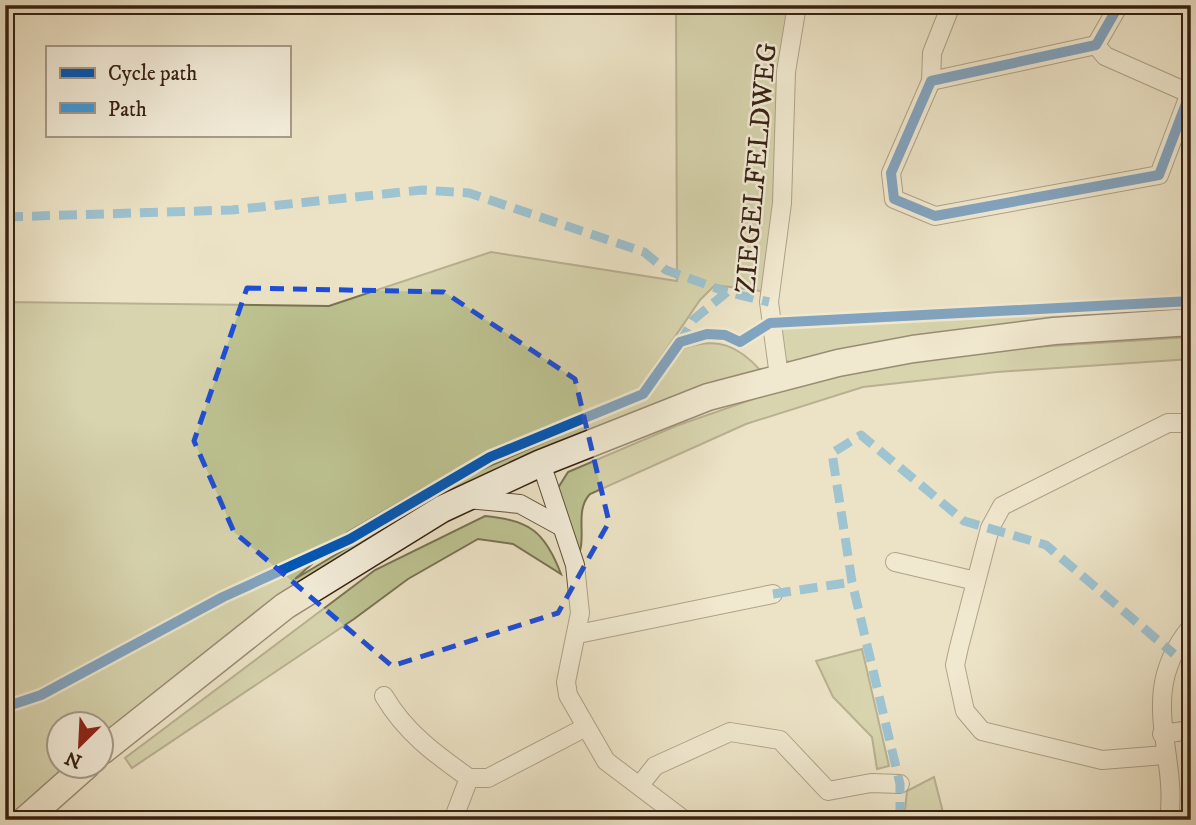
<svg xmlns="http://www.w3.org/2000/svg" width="1196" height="825" font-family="'IM FELL DW Pica',serif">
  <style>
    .green { fill: #bdc291; stroke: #7a7252; stroke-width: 2 }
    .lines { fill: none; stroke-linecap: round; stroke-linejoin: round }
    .minor-casing { stroke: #64523f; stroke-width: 20 }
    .secondary-casing { stroke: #372112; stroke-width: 29 }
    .minor { stroke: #f3edda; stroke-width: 18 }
    .secondary { stroke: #f3edda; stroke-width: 26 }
    .quiet { stroke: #3e9bde; stroke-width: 9; stroke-dasharray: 18 9; stroke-linecap: butt }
    .cycleway-casing { stroke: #f3edda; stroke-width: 15 }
    .cycleway { stroke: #0057b8; stroke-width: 10 }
    .marked { fill: none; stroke: #1d4ed8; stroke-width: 5; stroke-dasharray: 14 9; stroke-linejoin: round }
    .labels { text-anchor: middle; stroke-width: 5; stroke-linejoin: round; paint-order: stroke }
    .street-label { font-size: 28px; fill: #372112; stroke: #f3edda }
  </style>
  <rect width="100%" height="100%" fill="#ece3c6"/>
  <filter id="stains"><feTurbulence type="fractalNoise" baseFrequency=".00286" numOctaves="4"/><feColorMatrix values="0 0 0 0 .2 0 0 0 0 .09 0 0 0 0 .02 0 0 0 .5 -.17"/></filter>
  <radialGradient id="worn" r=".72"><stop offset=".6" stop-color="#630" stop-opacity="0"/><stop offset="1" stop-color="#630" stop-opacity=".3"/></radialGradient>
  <g class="green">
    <path d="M676 5H793L777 208 764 288 760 291 715 285 700 300 638 391 487 452 348 532 295 579 469 475 643 399 684 348C717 337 738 345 761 371L442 498 236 628 102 736V724H60V766H100L46 820H5V302L329 306 491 252 677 281Z"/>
    <polygon points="1191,306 1191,316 792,363 783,360 779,328"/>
    <path d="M1191 337V359L997 372 863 387 746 424 590 494C573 512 589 540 576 560L558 488 568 472 676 426 796 384 914 361 1005 349Z"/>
    <path d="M485 516C530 520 545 532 561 574L513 544 478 539 408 579 354 619 132 768 125 758 375 570Z"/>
    <polygon points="862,649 889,766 877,769 872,737 833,697 816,661"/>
    <polygon points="934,777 945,820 904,820 907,791"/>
  </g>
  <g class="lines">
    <g class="minor-casing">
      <g id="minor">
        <polyline points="1119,5 1096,45 931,81 891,173 894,199 935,216 1159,175 1190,93"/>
        <polyline points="1096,45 1105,56 1191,94"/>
        <polyline points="931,81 932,53 951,5"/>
        <polyline points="779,376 769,302 782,203 786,72 797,5"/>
        <polyline points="541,463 575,565 580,613 566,682 568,695 606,761 684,820"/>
        <polyline points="467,499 520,504 562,527"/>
        <polyline points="895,562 976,581"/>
        <polyline points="578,634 773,594"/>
        <path d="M384 696C405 732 435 754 469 778"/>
        <polyline points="1162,734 1191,730"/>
        <polyline points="1165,755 1102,760 982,731 965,711 955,665 959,647 990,528 1002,506 1168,423 1191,423"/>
        <polyline points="640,785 655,766 730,732 780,740 828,791 871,783 900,784"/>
        <polyline points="453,820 469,778 488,778 584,728"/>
        <path d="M1169 820C1179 751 1135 695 1191 627"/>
      </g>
    </g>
    <g class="secondary-casing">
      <g id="secondary">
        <polyline points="102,751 285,606 442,509 541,463 708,397 838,363 913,349 1054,331 1191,322"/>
        <polyline points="25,820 86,766"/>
      </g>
    </g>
    <use href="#minor" class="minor"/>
    <use href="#secondary" class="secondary"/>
    <g class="quiet">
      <polyline points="5,217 232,210 422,190 469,193 644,252 666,270 727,292"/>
      <polyline points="679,344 693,320 727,292 769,302"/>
      <polyline points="773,594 852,582"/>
      <polyline points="900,820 900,784 852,582 832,453 861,435 964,521 1046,545 1174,654"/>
    </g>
    <g class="cycleway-casing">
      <g id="cycleway">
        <polyline points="1119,5 1096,45 931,81 891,173 894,199 935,216 1159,175 1190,93"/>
        <polyline points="5,707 41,695 223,597 350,539 490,457 643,394 680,342 707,334 725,335 740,342 770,323 1191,301"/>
      </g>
    </g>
    <use href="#cycleway" class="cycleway"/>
  </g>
  <path d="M0 0H1196V825H0ZM247 288 444 292 575 379 609 522 558 613 392 666 234 532 194 441Z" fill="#ece3c6" fill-opacity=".55" fill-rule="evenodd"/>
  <path class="marked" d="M247 288 444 292 575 379 609 522 558 613 392 666 234 532 194 441Z"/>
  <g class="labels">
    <g class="street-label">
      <text transform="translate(755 168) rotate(-85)" y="10">ZIEGELFELDWEG</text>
    </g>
  </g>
  <rect width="1196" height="825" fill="none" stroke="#ece3c6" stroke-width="28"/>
  <rect x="7" y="7" width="1182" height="811" fill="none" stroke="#372112" stroke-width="3.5"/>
  <rect x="14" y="14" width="1168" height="797" fill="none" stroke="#372112" stroke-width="2"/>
  <rect x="46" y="46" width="245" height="91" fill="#f3edda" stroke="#a89b8a" stroke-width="2"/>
  <rect x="60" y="68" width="35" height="10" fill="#0057b8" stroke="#a89b8a" stroke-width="2"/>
  <text x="108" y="80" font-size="21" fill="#372112">Cycle path</text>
  <rect x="60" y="103" width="35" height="10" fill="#3e9bde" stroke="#a89b8a" stroke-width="2"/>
  <text x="108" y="116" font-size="21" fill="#372112">Path</text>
  <g transform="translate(80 745) rotate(204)"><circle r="33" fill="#f3edda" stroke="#a89b8a" stroke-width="2"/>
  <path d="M0-5L12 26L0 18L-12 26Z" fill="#8f2418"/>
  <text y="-10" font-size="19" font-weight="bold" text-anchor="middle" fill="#372112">N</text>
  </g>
  <rect width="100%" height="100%" filter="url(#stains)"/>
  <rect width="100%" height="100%" fill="url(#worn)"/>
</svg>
